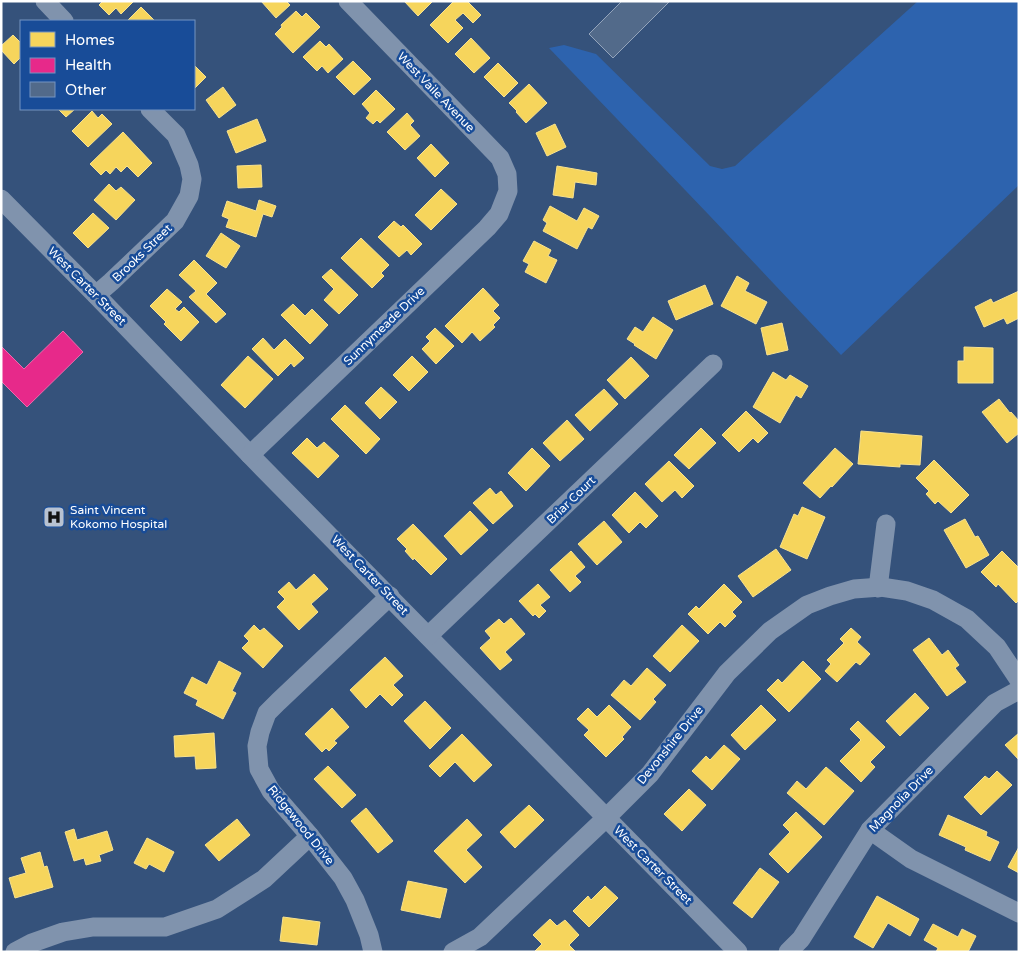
<svg xmlns="http://www.w3.org/2000/svg" width="1020" height="953" font-family="'Varela Round',sans-serif">
  <style>
    .green { fill: #2d63ae }
    .homes { fill: #f6d55c; stroke: #f9e28d }
    .health { fill: #e7298a; stroke: #ee69ad }
    .building { fill: #526a8a; stroke: #94a4bb }
    .lines { fill: none; stroke-linecap: round; stroke-linejoin: round }
    .minor { stroke: #8093ad; stroke-width: 19 }
    .labels { text-anchor: middle; stroke-width: 5; stroke-linejoin: round; paint-order: stroke }
    .street-label { font-size: 12px; fill: #fff; stroke: #184c98 }
    .poi-label { font-size: 12px; fill: #fff; stroke: #184c98; text-anchor: start }
  </style>
  <rect width="100%" height="100%" fill="#35527b"/>
  <polygon class="green" points="918,1 1019,1 1019,185 841,355 709,215 549,48 564,45 596,54 710,166 722,169 735,166"/>
  <g class="homes">
    <polygon points="103,1 134,1 121,14 116,8 109,15 99,5"/>
    <polygon points="261,1 286,1 290,5 276,18"/>
    <polygon points="404,1 433,1 418,16"/>
    <polygon points="454,1 467,1 481,15 473,23 463,13 455,20 463,28 448,43 430,25"/>
    <polygon points="141,7 155,21 127,21"/>
    <polygon points="296,11 302,17 306,13 320,27 293,53 275,34 282,27 281,25"/>
    <polygon points="13,35 21,43 21,57 14,64 1,50 1,46"/>
    <polygon points="471,38 490,58 474,73 455,54"/>
    <polygon points="320,41 326,47 329,44 343,59 328,73 322,66 317,71 303,57"/>
    <polygon points="353,61 371,79 354,95 336,77"/>
    <polygon points="498,63 518,83 504,97 484,77"/>
    <polygon points="194,65 206,77 194,89"/>
    <polygon points="529,84 547,103 526,123 516,112 517,111 509,103"/>
    <polygon points="223,87 236,105 219,118 206,100"/>
    <polygon points="376,90 395,109 380,123 377,120 373,124 366,118 370,113 362,104"/>
    <polygon points="58,109 75,109 66,117"/>
    <polygon points="92,111 98,118 102,114 112,124 88,147 72,131"/>
    <polygon points="407,113 414,121 410,125 420,136 405,150 387,132"/>
    <polygon points="257,119 266,141 236,153 227,131"/>
    <polygon points="555,124 566,147 547,156 536,133"/>
    <polygon points="123,132 152,163 138,177 127,166 121,172 116,167 110,174 106,170 101,175 90,164"/>
    <polygon points="431,144 449,163 435,177 417,158"/>
    <polygon points="261,165 262,187 238,188 237,166"/>
    <polygon points="557,166 597,173 596,185 575,182 573,198 553,195"/>
    <polygon points="109,184 116,191 121,187 135,200 116,220 94,200"/>
    <polygon points="441,189 457,204 431,230 415,215"/>
    <polygon points="259,200 276,206 272,217 263,214 256,237 226,227 229,219 222,216 227,201 256,211"/>
    <polygon points="550,206 577,221 584,208 599,216 592,229 588,227 577,249 543,231 547,223 543,220"/>
    <polygon points="93,213 109,228 88,248 73,233"/>
    <polygon points="394,221 401,227 403,225 422,244 411,255 407,250 399,257 378,237"/>
    <polygon points="221,233 240,246 226,268 206,256"/>
    <polygon points="361,238 389,265 381,273 384,276 372,288 341,258"/>
    <polygon points="534,241 551,250 548,256 557,260 546,283 525,272 529,264 523,261"/>
    <polygon points="194,260 217,283 206,294 226,314 216,323 189,297 196,291 179,275"/>
    <polygon points="331,269 358,295 339,314 324,300 334,289 322,277"/>
    <polygon points="737,276 749,283 745,291 767,302 756,324 721,306"/>
    <polygon points="705,285 713,304 676,320 668,301"/>
    <polygon points="483,288 499,305 493,311 500,318 493,325 495,327 480,341 472,332 462,343 445,326"/>
    <polygon points="167,289 182,302 175,309 179,312 184,307 199,322 181,341 164,324 166,322 150,306"/>
    <polygon points="1019,291 1019,318 1007,324 1004,318 984,327 975,307 991,299 993,303"/>
    <polygon points="293,304 305,316 312,309 328,325 310,344 281,315"/>
    <polygon points="653,317 673,330 656,359 634,345 635,344 627,339 635,327 643,332"/>
    <polygon points="782,323 788,350 767,355 761,328"/>
    <polygon points="435,328 454,346 436,364 422,349 430,341 426,337"/>
    <polygon points="263,338 274,350 285,339 304,358 294,367 291,363 278,376 252,349"/>
    <polygon points="964,347 993,348 993,383 958,383 958,361 964,361"/>
    <polygon points="248,356 273,379 245,408 221,385"/>
    <polygon points="412,356 428,372 409,391 393,375"/>
    <polygon points="631,357 649,376 625,399 607,380"/>
    <polygon points="773,372 786,380 790,375 808,386 801,398 796,395 780,423 753,407"/>
    <polygon points="381,387 397,402 380,419 365,403"/>
    <polygon points="604,389 618,404 590,431 575,415"/>
    <polygon points="999,399 1010,413 1011,412 1019,421 1019,433 1007,443 982,412"/>
    <polygon points="345,405 380,439 366,454 331,419"/>
    <polygon points="746,411 768,433 758,443 753,438 739,452 722,435"/>
    <polygon points="567,420 584,439 560,461 543,443"/>
    <polygon points="701,428 716,443 689,469 674,455"/>
    <polygon points="861,431 922,436 920,465 900,464 900,467 858,464"/>
    <polygon points="307,438 317,448 324,442 339,456 318,478 292,453"/>
    <polygon points="532,448 550,466 526,491 508,473"/>
    <polygon points="835,448 853,464 832,487 831,486 820,498 803,483"/>
    <polygon points="934,460 969,495 951,513 938,501 935,504 926,494 929,491 916,478"/>
    <polygon points="669,461 694,486 682,498 675,490 662,502 645,484"/>
    <polygon points="490,488 496,495 501,491 513,506 493,524 473,503"/>
    <polygon points="635,492 658,516 646,528 640,522 629,533 612,515"/>
    <polygon points="802,507 825,517 807,559 780,547 794,514 798,516"/>
    <polygon points="470,511 488,530 461,555 444,536"/>
    <polygon points="965,519 975,537 978,536 989,555 966,568 944,530"/>
    <polygon points="604,521 622,542 597,565 578,544"/>
    <polygon points="413,524 447,559 431,575 414,558 413,560 405,551 407,549 397,539"/>
    <polygon points="776,549 791,570 753,597 738,576"/>
    <polygon points="571,551 585,567 575,576 581,582 570,592 550,570"/>
    <polygon points="1002,551 1019,568 1019,600 1016,603 998,584 996,587 981,572"/>
    <polygon points="314,574 328,589 311,604 318,612 299,630 277,607 285,599 278,592 289,582 296,590"/>
    <polygon points="538,584 550,597 540,605 546,611 539,618 535,614 533,616 519,601"/>
    <polygon points="724,584 742,602 732,612 736,616 725,627 720,622 708,634 688,614 696,606 699,609"/>
    <polygon points="511,618 525,634 505,652 512,660 500,670 480,648 491,638 485,631 499,619 504,624"/>
    <polygon points="254,625 260,631 264,628 283,646 263,668 242,648 249,641 244,636"/>
    <polygon points="682,625 699,641 670,672 653,656"/>
    <polygon points="851,628 861,637 857,642 870,654 860,665 856,662 837,682 825,671 831,664 827,660 844,643 840,639"/>
    <polygon points="929,638 942,655 948,650 959,665 955,668 966,682 947,696 913,650"/>
    <polygon points="385,657 403,676 393,685 403,695 392,706 380,694 366,708 350,690"/>
    <polygon points="219,661 241,673 232,691 236,693 223,719 196,705 198,700 184,693 192,677 207,685"/>
    <polygon points="803,661 821,679 789,712 767,690 778,679 782,683"/>
    <polygon points="647,668 666,685 653,699 656,702 640,720 611,695 624,680 631,686"/>
    <polygon points="915,693 929,708 900,736 886,721"/>
    <polygon points="425,701 451,728 430,749 404,721"/>
    <polygon points="609,705 631,727 622,737 624,739 606,757 584,735 589,730 577,719 588,708 597,717"/>
    <polygon points="761,705 776,720 745,750 731,735"/>
    <polygon points="332,708 349,727 334,741 337,743 329,751 326,748 322,752 305,734"/>
    <polygon points="858,721 885,747 870,762 875,767 861,782 840,761 861,740 850,729"/>
    <polygon points="214,733 216,768 196,769 195,756 175,757 174,736"/>
    <polygon points="1019,733 1019,760 1005,745"/>
    <polygon points="462,734 492,765 474,782 455,762 440,777 429,766"/>
    <polygon points="724,745 740,759 712,790 692,771 706,756 710,760"/>
    <polygon points="328,766 356,795 342,808 314,779"/>
    <polygon points="826,767 854,791 824,825 787,793 797,781 806,789"/>
    <polygon points="997,771 1012,785 981,815 964,797 985,776 989,779"/>
    <polygon points="689,789 706,805 682,831 664,814"/>
    <polygon points="529,805 544,820 515,848 500,832"/>
    <polygon points="366,808 393,841 378,853 351,821"/>
    <polygon points="796,812 822,837 788,873 769,854 790,832 783,825"/>
    <polygon points="948,815 987,832 986,836 999,842 990,861 965,850 966,847 939,835"/>
    <polygon points="237,819 250,835 219,861 205,845"/>
    <polygon points="467,819 482,835 466,850 482,867 465,883 434,851"/>
    <polygon points="74,829 77,840 107,831 113,850 99,855 101,861 86,865 84,858 74,861 65,832"/>
    <polygon points="147,838 174,852 164,872 149,864 146,869 134,863"/>
    <polygon points="1019,847 1019,873 1008,867"/>
    <polygon points="40,852 44,867 47,866 53,887 15,898 9,878 26,873 21,858"/>
    <polygon points="760,868 779,882 752,918 733,903"/>
    <polygon points="408,881 447,889 440,918 401,910"/>
    <polygon points="605,886 618,898 589,927 573,911 588,896 591,900"/>
    <polygon points="877,896 919,919 910,936 888,923 873,948 854,937"/>
    <polygon points="283,917 320,922 317,945 280,941"/>
    <polygon points="550,919 557,926 565,920 579,935 569,945 576,952 534,952 542,944 533,935"/>
    <polygon points="933,924 958,937 962,929 976,936 968,952 936,952 938,948 924,940"/>
  </g>
  <polygon class="health" points="63,331 83,352 27,407 1,381 1,346 24,369"/>
  <polygon class="building" points="622,1 669,2 613,58 589,34"/>
  <g class="lines">
    <g class="minor">
      <polyline points="45,1 64,21"/>
      <polyline points="1,199 96,295 250,455 738,952"/>
      <polyline points="96,295 111,282 175,221 189,196 192,179 189,165 176,135 150,109"/>
      <polyline points="250,455 487,228 499,214 508,191 507,174 500,158 445,101 348,1"/>
      <polyline points="878,588 886,524"/>
      <polyline points="428,636 713,364"/>
      <polyline points="870,830 911,859 1019,913"/>
      <polyline points="15,952 32,943 63,932 93,927 165,927 217,909 264,879 310,836"/>
      <polyline points="373,952 369,935 355,900 343,878 310,836 271,791 259,769 257,746 260,732 267,713 278,702 390,596"/>
      <polyline points="453,952 480,937 606,818 650,774 727,673 770,631 807,605 830,596 854,589 881,587 907,591 933,600 967,619 997,647 1019,680"/>
      <polyline points="788,952 801,939 870,830 995,703 1019,690"/>
    </g>
  </g>
  <defs>
    <g id="hospital-square" transform="scale(1.125)"><rect x="-9" y="-9" width="18" height="18" rx="4" fill="#b8c2d1" stroke="#184c98"/><path d="M-5-5h3v3.5h4V-5h3V5h-3V1.5h-4V5h-3Z" fill="#111"/></g>
  </defs>
  <g fill-rule="evenodd">
    <use href="#hospital-square" x="54" y="517"/>
  </g>
  <g class="labels">
    <g class="street-label">
      <text transform="translate(436 92) rotate(46)" y="4">West Vaile Avenue</text>
      <text transform="translate(142 253) rotate(-44)" y="4">Brooks Street</text>
      <text transform="translate(87 286) rotate(45)" y="4">West Carter Street</text>
      <text transform="translate(384 326) rotate(-44)" y="4">Sunnymeade Drive</text>
      <text transform="translate(571 500) rotate(-44)" y="4">Briar Court</text>
      <text transform="translate(370 575) rotate(46)" y="4">West Carter Street</text>
      <text transform="translate(670 745) rotate(-51)" y="4">Devonshire Drive</text>
      <text transform="translate(901 799) rotate(-46)" y="4">Magnolia Drive</text>
      <text transform="translate(301 825) rotate(51)" y="4">Ridgewood Drive</text>
      <text transform="translate(653 865) rotate(45)" y="4">West Carter Street</text>
    </g>
    <g class="poi-label">
      <text x="70" y="514">Saint Vincent<tspan x="70" dy="14">Kokomo Hospital</tspan></text>
    </g>
  </g>
  <rect width="1020" height="953" fill="none" stroke="#ffffff" stroke-width="5"/>
  <rect x="20" y="20" width="175" height="90" fill="#184c98" stroke="#7494c1"/>
  <rect x="30" y="32" width="25" height="15" fill="#f6d55c" stroke="#7494c1"/>
  <text x="65" y="45" font-size="15" fill="#ffffff">Homes</text>
  <rect x="30" y="58" width="25" height="15" fill="#e7298a" stroke="#7494c1"/>
  <text x="65" y="70" font-size="15" fill="#ffffff">Health</text>
  <rect x="30" y="82" width="25" height="15" fill="#526a8a" stroke="#7494c1"/>
  <text x="65" y="95" font-size="15" fill="#ffffff">Other</text>
</svg>
